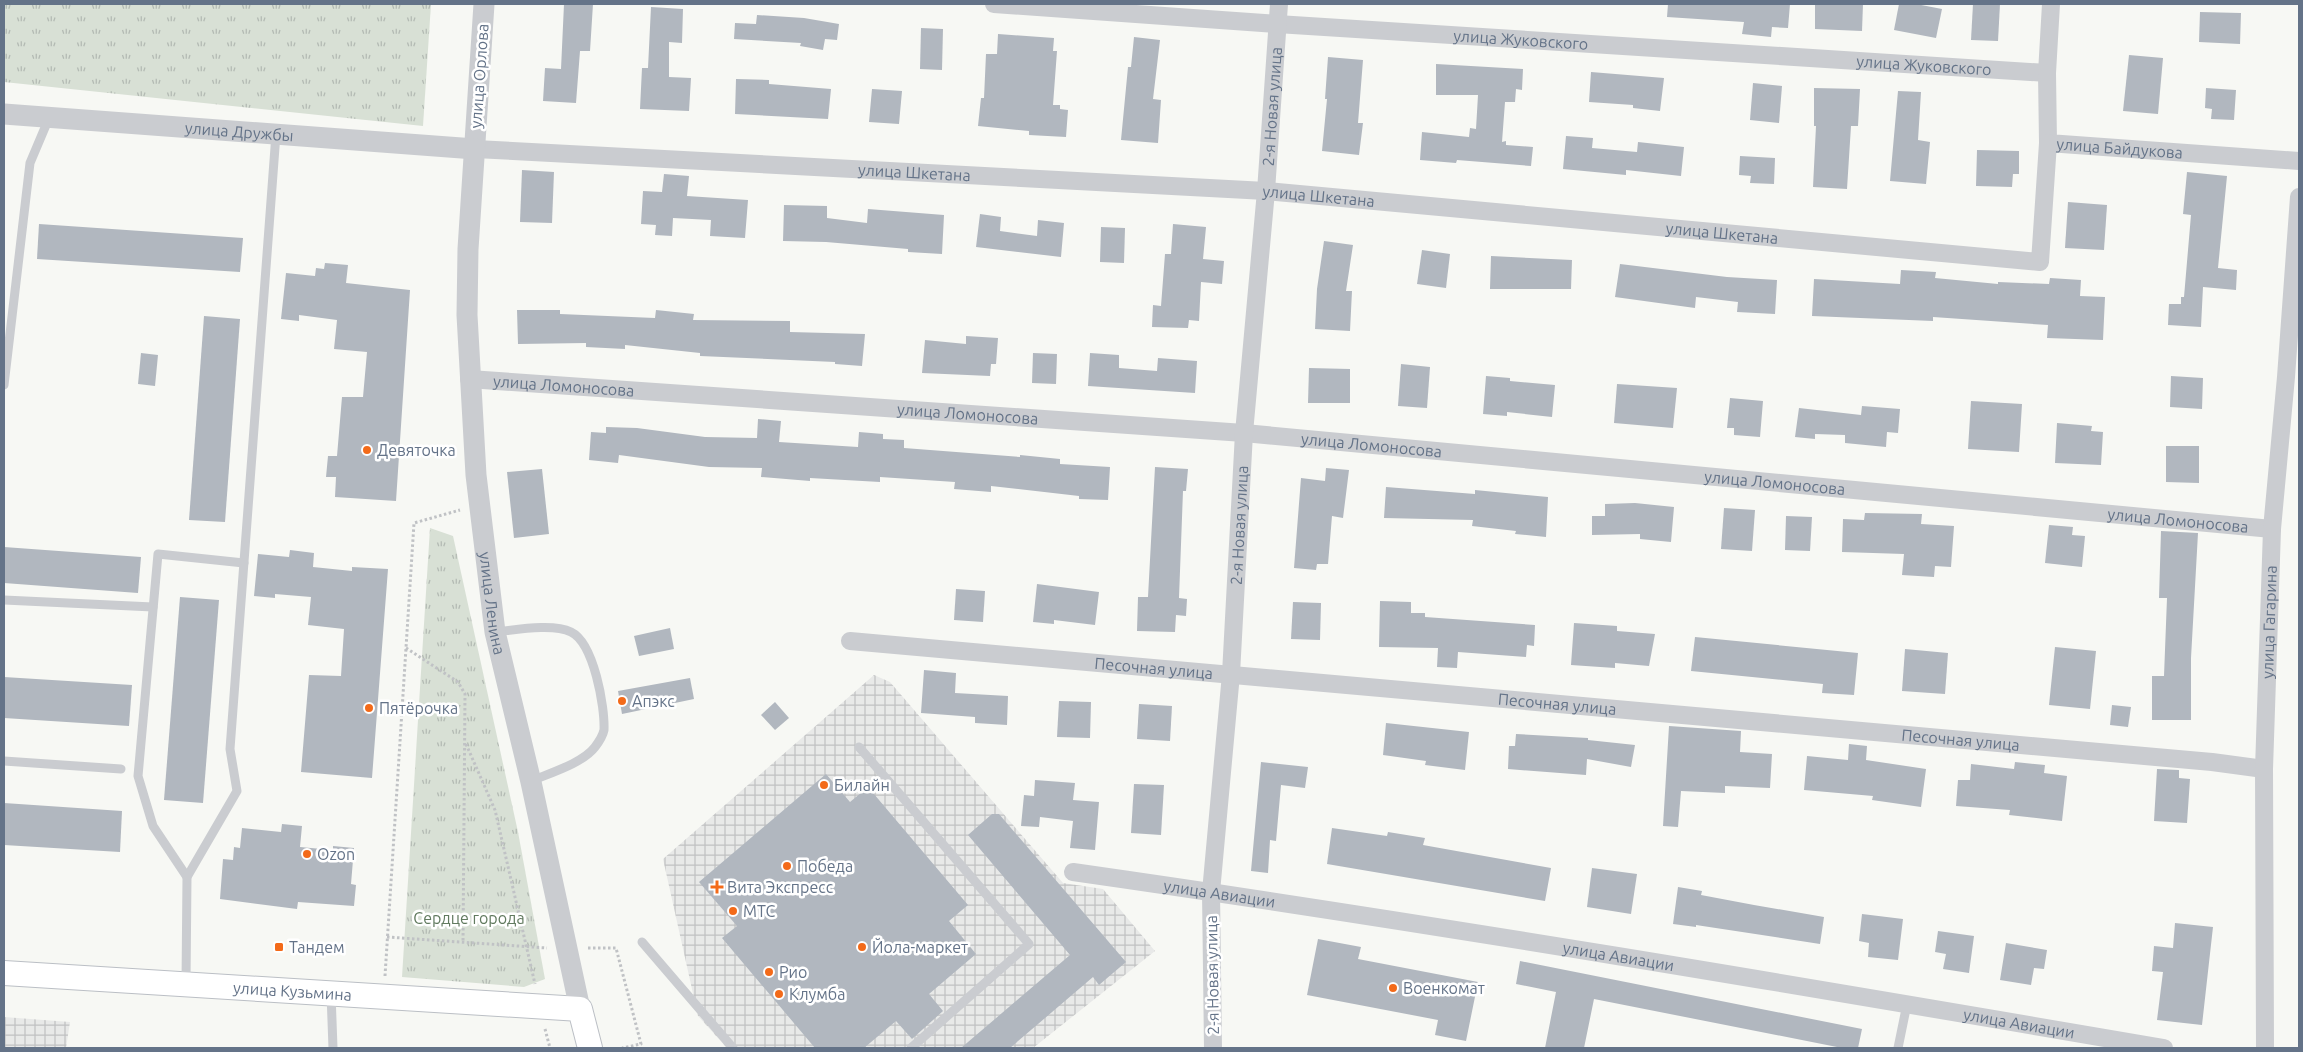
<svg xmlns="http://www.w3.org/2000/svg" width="2303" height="1052" font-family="Ubuntu,sans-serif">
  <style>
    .industrial { fill: url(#industrial-grid) }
    .grass { fill: url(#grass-tufts) }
    .building { fill: #b1b7bf }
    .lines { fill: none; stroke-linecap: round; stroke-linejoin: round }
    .secondary-casing { stroke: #bbbfc5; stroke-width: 26 }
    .path { stroke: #c0c2c5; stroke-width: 3; stroke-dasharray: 2.5 2.5; stroke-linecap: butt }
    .service { stroke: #caccd0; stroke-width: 9 }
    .minor { stroke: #caccd0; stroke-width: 18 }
    .tertiary { stroke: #caccd0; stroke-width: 21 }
    .secondary { stroke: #fff; stroke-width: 24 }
    .poi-dot { fill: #f36a19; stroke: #fff; stroke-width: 2 }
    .labels { text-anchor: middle; stroke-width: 5; stroke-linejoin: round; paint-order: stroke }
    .street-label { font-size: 16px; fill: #647388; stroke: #fff }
    .poi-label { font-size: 16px; fill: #647388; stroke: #fff; text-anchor: start }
    .park-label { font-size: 16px; fill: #617a5f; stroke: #fff }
  </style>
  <defs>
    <pattern id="industrial-grid" width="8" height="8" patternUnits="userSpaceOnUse" patternTransform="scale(1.25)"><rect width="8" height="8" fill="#e8e9e8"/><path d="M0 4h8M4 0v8" fill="none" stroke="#c0c1c2"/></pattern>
    <pattern id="grass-tufts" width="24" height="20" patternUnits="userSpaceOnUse" patternTransform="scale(1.25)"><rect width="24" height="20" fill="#d8e0d5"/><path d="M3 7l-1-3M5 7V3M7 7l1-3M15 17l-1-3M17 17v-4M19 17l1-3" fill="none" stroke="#b3bab3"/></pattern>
  </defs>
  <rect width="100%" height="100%" fill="#f7f8f4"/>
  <g class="industrial">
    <polygon points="874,675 890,682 1063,883 1103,889 1155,951 1033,1048 727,1048 698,1016 663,859"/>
    <polygon points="4,1017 70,1022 66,1048 4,1048"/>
  </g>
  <g class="grass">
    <polygon points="4,4 431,4 423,126 4,82"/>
    <polygon points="430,528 453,536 518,832 545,979 524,987 402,977"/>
  </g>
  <g class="building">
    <polygon points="564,4 593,4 590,51 580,51 576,103 543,101 545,68 561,69"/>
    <polygon points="1668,4 1790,4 1788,28 1772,27 1771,37 1742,34 1744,22 1667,17"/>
    <polygon points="1815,4 1863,4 1862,31 1815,29"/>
    <polygon points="1899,4 1916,4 1942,9 1936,38 1894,30"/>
    <polygon points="1973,4 2000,4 1998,41 1971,40"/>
    <polygon points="651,7 683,9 682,43 669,42 669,77 691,78 689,111 640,109 642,68 648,68"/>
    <polygon points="2200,12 2241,13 2240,44 2199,42"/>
    <polygon points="757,15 804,18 839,24 837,40 825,39 823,50 800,46 801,43 734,39 735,23 756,24"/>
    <polygon points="921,28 943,29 942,70 920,69"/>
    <polygon points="998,34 1054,38 1053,51 1057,51 1053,105 1060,105 1060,109 1068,110 1066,137 1029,135 1029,131 978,126 981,98 984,98 986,54 997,54"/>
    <polygon points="1134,37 1160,40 1153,99 1161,100 1158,143 1121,140 1128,67 1131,67"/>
    <polygon points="2129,55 2163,58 2158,114 2123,111"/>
    <polygon points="1328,57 1363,60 1358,123 1363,123 1359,155 1322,151 1327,99 1325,99"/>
    <polygon points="1436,64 1523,69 1522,90 1516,89 1515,102 1505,102 1502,142 1506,141 1506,145 1533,147 1531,166 1457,160 1456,163 1420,160 1422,132 1469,137 1470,128 1476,129 1478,95 1436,95"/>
    <polygon points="1591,72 1664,78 1660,111 1633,108 1633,105 1589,102"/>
    <polygon points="736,79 769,80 769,84 831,89 828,119 735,114"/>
    <polygon points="1753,83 1782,86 1779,123 1750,120"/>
    <polygon points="1814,88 1860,89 1858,126 1851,126 1847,189 1813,187 1816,126 1814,126"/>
    <polygon points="2206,88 2236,90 2234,120 2211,119 2212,109 2205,108"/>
    <polygon points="872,89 902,91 899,124 869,122"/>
    <polygon points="1898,91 1921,92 1918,140 1930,142 1926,184 1890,181"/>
    <polygon points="1566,136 1593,138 1592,148 1637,152 1638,142 1684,147 1681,176 1626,170 1626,175 1563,169"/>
    <polygon points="1977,150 2019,151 2019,174 2013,174 2012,187 1976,186"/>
    <polygon points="1740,156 1775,158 1774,184 1750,183 1751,176 1739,175"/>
    <polygon points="522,170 554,172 552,223 520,222"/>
    <polygon points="2187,172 2227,176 2218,268 2237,270 2236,290 2203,287 2201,327 2168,325 2169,304 2181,304 2181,297 2184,297 2191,215 2183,214"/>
    <polygon points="664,174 689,176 687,196 748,200 745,238 710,236 711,220 673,218 672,236 655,235 656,225 641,224 643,191 662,192"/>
    <polygon points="2068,202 2107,205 2104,250 2065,248"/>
    <polygon points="784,205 827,206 827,218 867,223 868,209 944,215 942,254 908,252 908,249 826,242 783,241"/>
    <polygon points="980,214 1001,217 1000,231 1037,236 1038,220 1064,223 1061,257 976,247"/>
    <polygon points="39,224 243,238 240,272 37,259"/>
    <polygon points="1173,224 1206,227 1203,259 1224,261 1222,284 1201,282 1199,321 1189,320 1188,328 1152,327 1153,305 1161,306 1165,254 1171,254"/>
    <polygon points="1101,227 1125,228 1124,263 1100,262"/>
    <polygon points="1324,241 1353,245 1346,291 1352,291 1350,331 1315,329 1317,289"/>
    <polygon points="1422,250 1450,254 1446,288 1417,284"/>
    <polygon points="1491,256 1572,260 1571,289 1490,289"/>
    <polygon points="325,263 348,265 346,283 410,290 396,501 335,497 336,477 326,477 328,456 337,456 342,397 363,397 367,352 334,349 337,320 299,315 299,321 281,319 286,273 315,276 316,268 324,269"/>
    <polygon points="1620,264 1727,277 1777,280 1775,314 1737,312 1738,302 1696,297 1695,308 1615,297"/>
    <polygon points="1901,270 1936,272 1935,278 1998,284 1998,282 2049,284 2050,278 2081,280 2080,296 2105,297 2103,340 2047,338 2048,325 1933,317 1933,321 1812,316 1814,279 1900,284"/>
    <polygon points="517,310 560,310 560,314 655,318 656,310 694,314 693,320 790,321 790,332 865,334 862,366 835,364 835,362 700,356 700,353 625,345 625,349 586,347 586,343 518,344"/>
    <polygon points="204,316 240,319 225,522 189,520"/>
    <polygon points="966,336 998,338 996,364 991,364 990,376 922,373 925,340 966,344"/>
    <polygon points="141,353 158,355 155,386 138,384"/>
    <polygon points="1033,353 1057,354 1056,384 1032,383"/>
    <polygon points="1090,353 1119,355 1119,368 1157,371 1158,358 1197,361 1195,393 1088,386"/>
    <polygon points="1401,364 1430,367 1427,408 1398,406"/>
    <polygon points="1309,368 1350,369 1350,403 1308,403"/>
    <polygon points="1486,376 1510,378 1510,381 1555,385 1552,417 1507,412 1507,416 1483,414"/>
    <polygon points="2171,376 2203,378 2202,409 2170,407"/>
    <polygon points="1617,384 1677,388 1673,428 1614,423"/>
    <polygon points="1730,398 1763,401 1760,437 1734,435 1734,428 1727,428"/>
    <polygon points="1971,401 2022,404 2019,452 1968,449"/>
    <polygon points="1862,406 1900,409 1898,433 1887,432 1886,447 1845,443 1845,435 1815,434 1815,439 1795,437 1799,408 1861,415"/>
    <polygon points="758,419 781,421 779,442 858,447 859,432 883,434 883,439 904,440 904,448 1020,457 1020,455 1060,459 1060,464 1110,467 1108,500 1079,499 1079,496 991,486 991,492 954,489 955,482 880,477 880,482 810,478 810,481 761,477 762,468 709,467 619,455 618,463 589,460 591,432 606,433 606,427 637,428 705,437 757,438"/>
    <polygon points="2057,423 2092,426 2091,431 2103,432 2101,465 2055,463"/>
    <polygon points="2166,446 2199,446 2199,483 2166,482"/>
    <polygon points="1155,467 1188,469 1186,491 1183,491 1179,598 1187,599 1186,616 1176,615 1175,632 1137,631 1138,597 1148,597"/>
    <polygon points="1326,468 1349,470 1343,518 1332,516 1328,564 1317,564 1316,570 1294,568 1301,478 1325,481"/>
    <polygon points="542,469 549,534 514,538 507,472"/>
    <polygon points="1386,487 1475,494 1475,490 1548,497 1546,537 1515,534 1516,531 1472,526 1473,520 1384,518"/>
    <polygon points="1635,503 1674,507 1671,542 1640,539 1640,534 1592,535 1592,516 1605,516 1605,504"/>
    <polygon points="1724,508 1755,510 1752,551 1721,549"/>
    <polygon points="1865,513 1922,514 1921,524 1954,526 1951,567 1935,566 1934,577 1902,575 1904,554 1842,552 1843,519 1864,520"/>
    <polygon points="1786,516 1812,517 1810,551 1785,550"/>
    <polygon points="2049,525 2073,527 2072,535 2085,536 2082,567 2045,563"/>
    <polygon points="2161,531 2198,533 2191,658 2191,720 2152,720 2152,676 2164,676 2167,598 2159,598"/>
    <polygon points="4,547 141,557 138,593 4,583"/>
    <polygon points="290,550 314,553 313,567 352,571 352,567 388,569 372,778 301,772 309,675 341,676 344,629 308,625 311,597 275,594 275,598 254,596 258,554 289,557"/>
    <polygon points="1037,584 1099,592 1095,625 1054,620 1054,624 1033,622"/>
    <polygon points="956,589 985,591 983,622 954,620"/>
    <polygon points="180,597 219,600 203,803 164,800"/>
    <polygon points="1380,601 1411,602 1411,613 1425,613 1425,617 1535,625 1534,646 1527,645 1526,657 1458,652 1457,668 1437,667 1438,648 1379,647"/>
    <polygon points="1293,602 1321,603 1320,640 1291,639"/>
    <polygon points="1574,623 1617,626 1617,631 1655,634 1649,666 1615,663 1615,668 1571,665"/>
    <polygon points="670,628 674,649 639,656 634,636"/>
    <polygon points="1695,637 1858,653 1854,695 1822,693 1823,684 1691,671"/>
    <polygon points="2055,647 2096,651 2090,709 2049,705"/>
    <polygon points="1905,649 1948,653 1945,694 1902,691"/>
    <polygon points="924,670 956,673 955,693 1008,696 1007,725 975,723 975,717 921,713"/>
    <polygon points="4,677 132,685 129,726 4,718"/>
    <polygon points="690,678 694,699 622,714 618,691"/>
    <polygon points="1059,701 1091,702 1090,738 1057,737"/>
    <polygon points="775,702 789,718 775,730 761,715"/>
    <polygon points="1139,704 1172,706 1170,741 1137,739"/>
    <polygon points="2112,705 2131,707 2128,727 2110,725"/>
    <polygon points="1386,723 1469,732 1465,770 1425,765 1426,761 1383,755"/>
    <polygon points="1669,726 1741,731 1740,752 1772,754 1770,788 1725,786 1725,793 1681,791 1678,827 1663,826"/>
    <polygon points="1516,734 1588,738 1588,740 1635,745 1631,767 1587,759 1586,775 1508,769 1509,746 1515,746"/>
    <polygon points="1849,744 1867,746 1866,760 1926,769 1921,807 1872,800 1873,796 1804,790 1807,756 1848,760"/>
    <polygon points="1261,762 1308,767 1305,788 1281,785 1276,841 1270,840 1268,873 1251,871"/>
    <polygon points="2015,762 2045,765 2044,773 2067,776 2062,821 2009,815 2010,810 1956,806 1958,780 1970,780 1971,764 2014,769"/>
    <polygon points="2157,769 2179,770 2179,778 2190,779 2187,823 2154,821"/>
    <polygon points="826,774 850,802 868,787 968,905 949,921 976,954 929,994 943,1011 912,1039 896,1021 864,1048 815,1048 722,938 737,926 699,882"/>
    <polygon points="1035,780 1075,783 1073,800 1099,802 1095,850 1070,848 1073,821 1040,817 1039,827 1021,826 1024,795 1034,796"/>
    <polygon points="1134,784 1164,785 1161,835 1131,833"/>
    <polygon points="4,803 122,811 120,852 4,845"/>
    <polygon points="992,814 999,814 1126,962 1099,985 1093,977 1010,1048 961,1048 1070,955 968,835"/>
    <polygon points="282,824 302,826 300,847 333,850 333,846 354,848 351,884 356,885 354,906 298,902 297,909 220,899 223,859 233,860 234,847 240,848 242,828 281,832"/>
    <polygon points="1332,828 1387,836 1388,832 1425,838 1423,845 1551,868 1545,901 1327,864"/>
    <polygon points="1592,868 1637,874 1631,914 1587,907"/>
    <polygon points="1678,887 1702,891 1701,895 1754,905 1824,917 1820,944 1696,925 1696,927 1673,924"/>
    <polygon points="1862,914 1903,919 1898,960 1868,957 1869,943 1859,941"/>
    <polygon points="2175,923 2213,927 2202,1025 2157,1020 2163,972 2152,971 2154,946 2173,948"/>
    <polygon points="1938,931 1974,936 1969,973 1943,969 1946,954 1935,952"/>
    <polygon points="1318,939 1361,947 1358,959 1478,982 1466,1041 1435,1035 1438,1020 1307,995"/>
    <polygon points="2006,943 2047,950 2044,969 2034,968 2031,985 2000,980"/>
    <polygon points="1520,961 1862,1029 1858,1048 1842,1048 1594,999 1584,1048 1545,1048 1556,992 1516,984"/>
  </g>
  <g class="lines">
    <g class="secondary-casing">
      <g id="secondary">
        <path id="s11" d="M4 973 580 1009 590 1048"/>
      </g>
    </g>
    <g class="path">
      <polyline points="406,648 458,682 465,694 463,943"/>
      <polyline points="466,744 495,810 535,984"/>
      <polyline points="387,937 547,948"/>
      <polyline points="588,948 616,948 641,1044 622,1048"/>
      <polyline points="385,976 414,523 460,510"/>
      <polyline points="545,1029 550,1048"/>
    </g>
    <g class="service">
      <polyline points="4,385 30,163 49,118"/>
      <polyline points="4,600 153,607"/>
      <path d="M495 632C515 630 553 623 571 632 594 643 605 707 604 730 603 735 598 743 595 747 583 763 550 773 531 781"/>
      <polyline points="859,747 1029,944 911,1048"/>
      <polyline points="4,761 121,769"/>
      <polyline points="187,877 153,826 138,776 158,554 244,563"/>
      <polyline points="642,942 733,1048"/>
      <polyline points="186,982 187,877 237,791 230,749 276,134"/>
      <polyline points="331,993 333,1048"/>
      <polyline points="1898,1048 1907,1004"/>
    </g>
    <g class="minor">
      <path id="s1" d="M994 4 1277 24 2047 73"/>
      <path id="s2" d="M2051 4 2047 73 2048 143 2299 161"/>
      <path id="s3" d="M475 149 1266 191 2040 262 2048 143"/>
      <path id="s4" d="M469 379 1244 433 2272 529"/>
      <path id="s5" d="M850 641 2212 762 2264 769"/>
      <path id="s6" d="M1073 872C1437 924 1801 986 2164 1048"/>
      <path id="s7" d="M1213 1048 1211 892 1231 674 1244 433 1266 191 1279 4"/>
      <path id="s8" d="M2265 1048 2264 769 2272 529 2286 377 2299 197"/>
    </g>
    <g class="tertiary">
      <path id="s9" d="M484 4 468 249 467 315 476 475 495 632 531 782 580 1009"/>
      <path id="s10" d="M4 114 475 149"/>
    </g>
    <use href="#secondary" class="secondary"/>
  </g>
  <g class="poi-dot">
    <circle cx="367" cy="450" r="5"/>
    <circle cx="622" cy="701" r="5"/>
    <circle cx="369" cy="708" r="5"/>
    <circle cx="824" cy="785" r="5"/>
    <circle cx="307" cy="854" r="5"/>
    <circle cx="787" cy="866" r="5"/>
    <path d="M714.5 879.5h5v5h5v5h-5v5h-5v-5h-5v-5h5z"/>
    <circle cx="733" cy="911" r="5"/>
    <rect x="274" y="942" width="10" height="10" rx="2.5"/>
    <circle cx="862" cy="947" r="5"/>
    <circle cx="769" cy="972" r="5"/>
    <circle cx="1393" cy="988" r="5"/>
    <circle cx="779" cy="994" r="5"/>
  </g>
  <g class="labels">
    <g class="street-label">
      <text dy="6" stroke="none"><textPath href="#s1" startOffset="528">улица Жуковского</textPath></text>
      <text dy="6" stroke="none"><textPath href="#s1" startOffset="932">улица Жуковского</textPath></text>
      <text transform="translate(479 76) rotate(-86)" y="6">улица Орлова</text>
      <text dy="6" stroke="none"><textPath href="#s7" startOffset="944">2-я Новая улица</textPath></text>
      <text dy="6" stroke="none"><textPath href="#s10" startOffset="236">улица Дружбы</textPath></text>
      <text dy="6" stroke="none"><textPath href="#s2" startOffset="211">улица Байдукова</textPath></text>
      <text dy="6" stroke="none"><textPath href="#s3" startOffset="440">улица Шкетана</textPath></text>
      <text dy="6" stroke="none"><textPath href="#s3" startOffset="845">улица Шкетана</textPath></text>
      <text dy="6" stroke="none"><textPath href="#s3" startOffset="1250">улица Шкетана</textPath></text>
      <text dy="6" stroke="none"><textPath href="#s4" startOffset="95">улица Ломоносова</textPath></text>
      <text dy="6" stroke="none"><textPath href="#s4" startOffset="500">улица Ломоносова</textPath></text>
      <text dy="6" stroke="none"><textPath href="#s4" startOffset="905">улица Ломоносова</textPath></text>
      <text dy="6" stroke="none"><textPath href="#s4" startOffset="1310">улица Ломоносова</textPath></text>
      <text dy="6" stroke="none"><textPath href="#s4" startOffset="1715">улица Ломоносова</textPath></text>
      <text dy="6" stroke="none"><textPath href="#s7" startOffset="524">2-я Новая улица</textPath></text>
      <text dy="6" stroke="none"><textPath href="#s9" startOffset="601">улица Ленина</textPath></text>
      <text dy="6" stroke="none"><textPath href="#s8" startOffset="426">улица Гагарина</textPath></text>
      <text dy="6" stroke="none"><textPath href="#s5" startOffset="305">Песочная улица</textPath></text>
      <text dy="6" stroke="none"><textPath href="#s5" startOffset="710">Песочная улица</textPath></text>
      <text dy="6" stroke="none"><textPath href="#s5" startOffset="1115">Песочная улица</textPath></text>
      <text dy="6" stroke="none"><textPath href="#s6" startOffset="148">улица Авиации</textPath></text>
      <text dy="6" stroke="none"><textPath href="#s6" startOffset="552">улица Авиации</textPath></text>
      <text transform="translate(1212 975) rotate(-91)" y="6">2-я Новая улица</text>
      <text dy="6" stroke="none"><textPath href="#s11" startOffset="289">улица Кузьмина</textPath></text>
      <text dy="6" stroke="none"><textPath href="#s6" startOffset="958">улица Авиации</textPath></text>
    </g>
    <g class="poi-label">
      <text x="377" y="456">Девяточка</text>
      <text x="632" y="707">Апэкс</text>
      <text x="379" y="714">Пятёрочка</text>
      <text x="834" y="791">Билайн</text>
      <text x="317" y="860">Ozon</text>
      <text x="797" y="872">Победа</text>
      <text x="727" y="893">Вита Экспресс</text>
      <text x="743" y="917">МТС</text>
      <text x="289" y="953">Тандем</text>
      <text x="872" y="953">Йола-маркет</text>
      <text x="779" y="978">Рио</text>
      <text x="1403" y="994">Военкомат</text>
      <text x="789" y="1000">Клумба</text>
    </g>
    <g class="park-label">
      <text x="469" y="924">Сердце города</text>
    </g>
  </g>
  <rect width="2303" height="1052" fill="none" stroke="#647388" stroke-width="10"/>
</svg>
